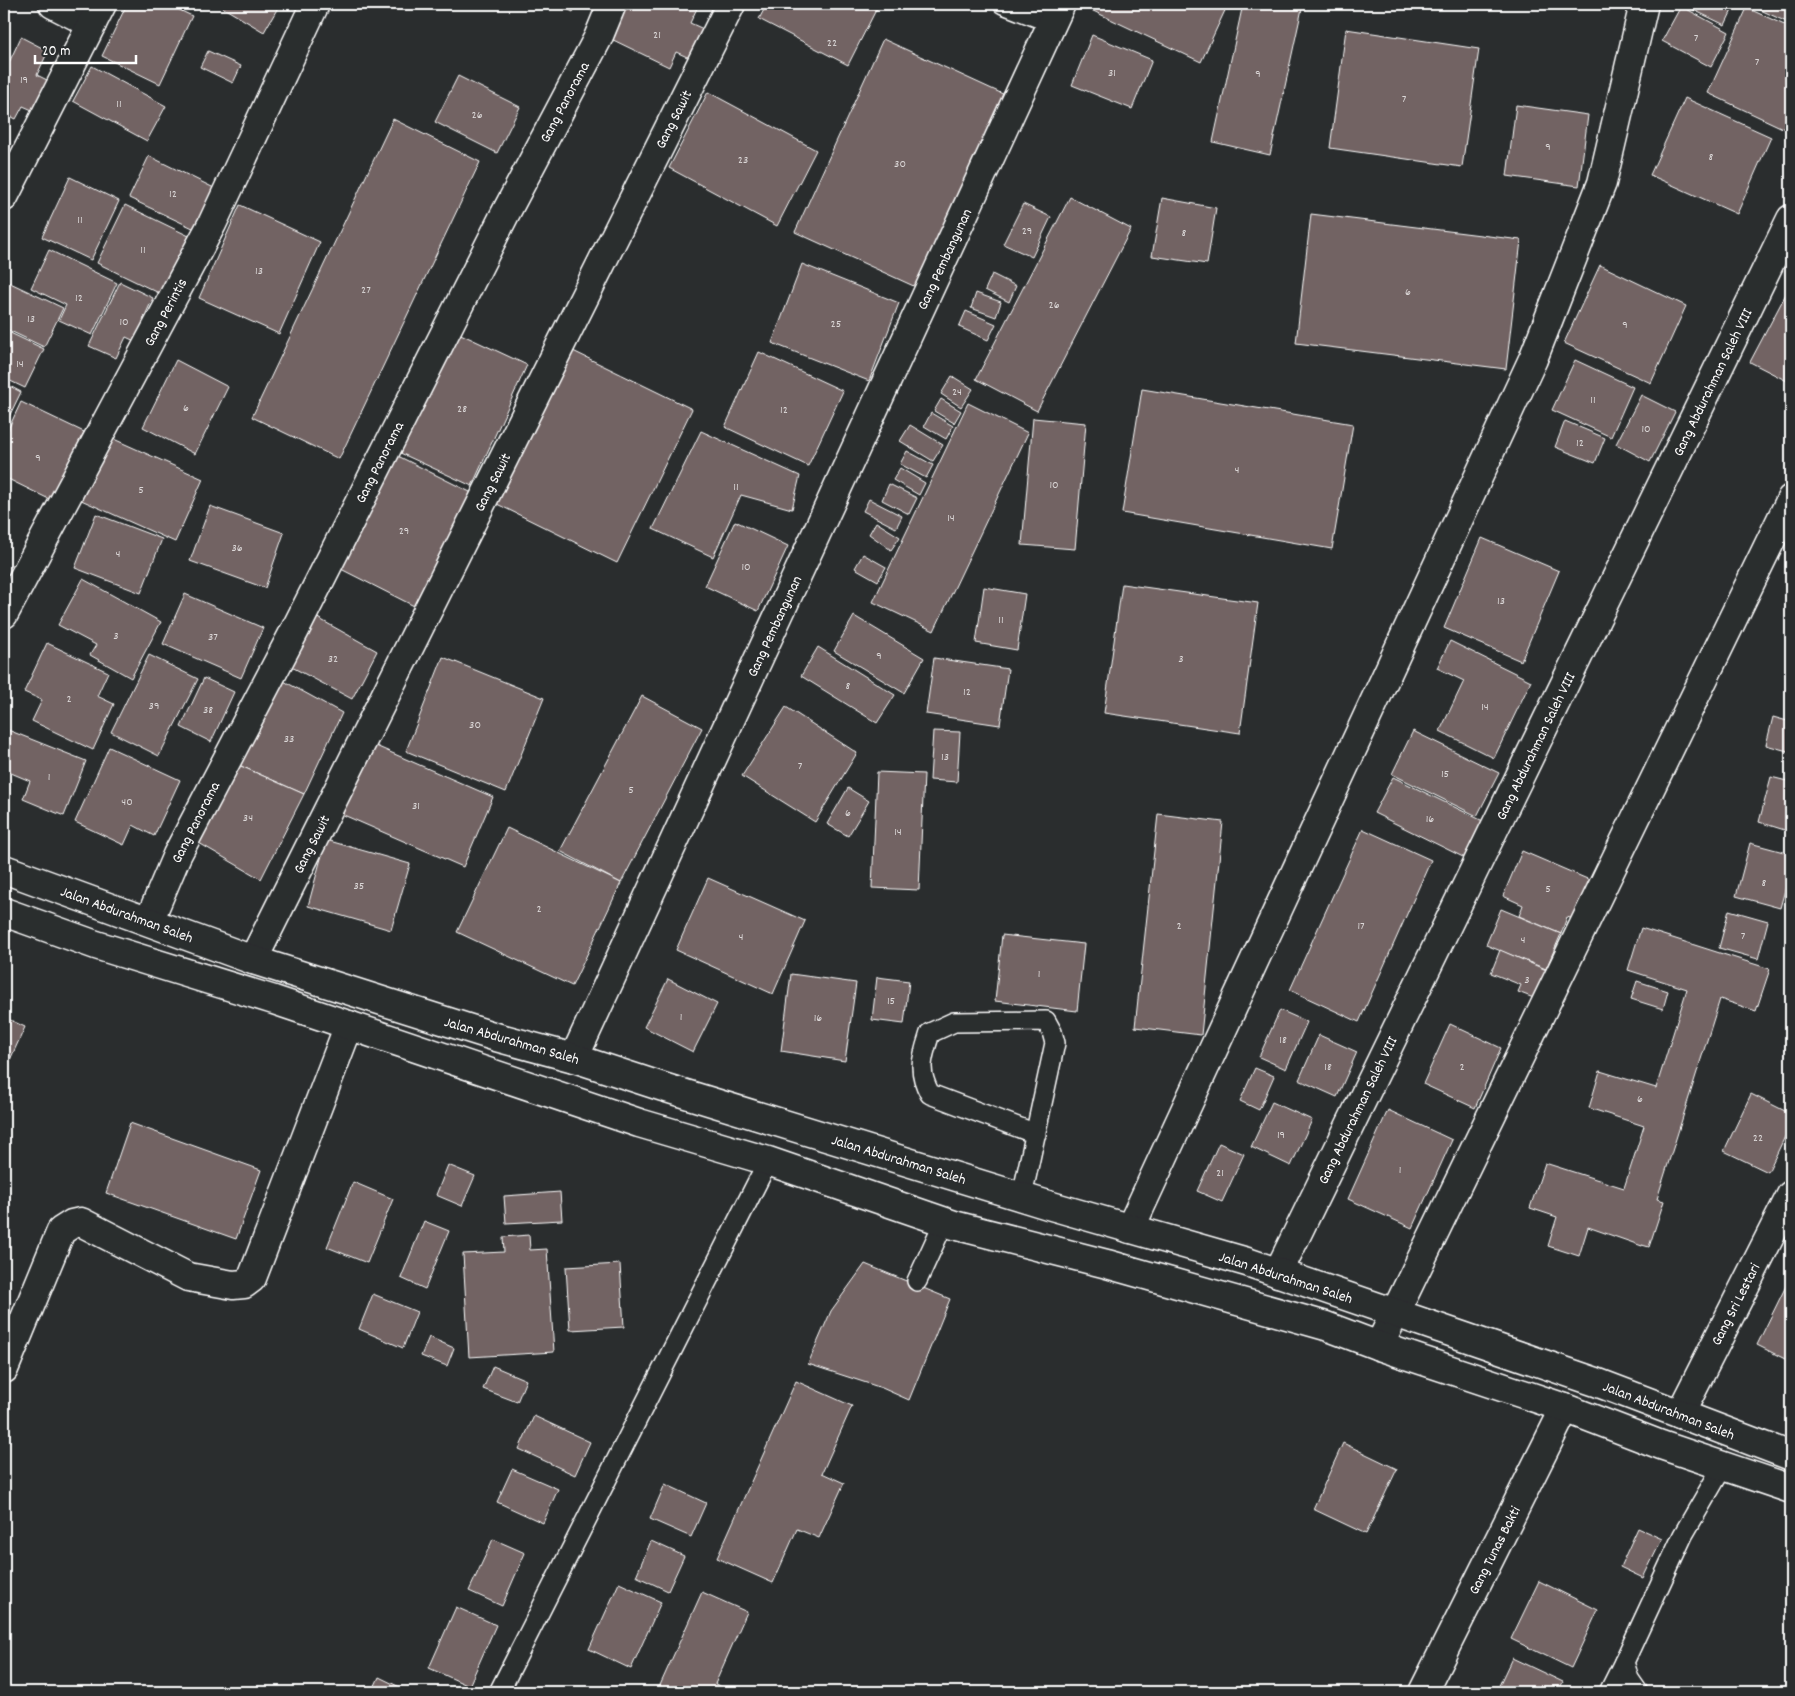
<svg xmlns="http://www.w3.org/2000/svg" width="1795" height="1696" font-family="Dekko,sans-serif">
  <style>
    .building { fill: #726363; stroke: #fff }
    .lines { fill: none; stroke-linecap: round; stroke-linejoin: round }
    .lane-casing { stroke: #fff; stroke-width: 22 }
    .street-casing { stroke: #fff; stroke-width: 31 }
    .secondary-casing { stroke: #fff; stroke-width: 31 }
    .lane { stroke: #2a2d2e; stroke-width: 19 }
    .street { stroke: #2a2d2e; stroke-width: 28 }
    .secondary { stroke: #2a2d2e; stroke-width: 28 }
    .labels { text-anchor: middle; stroke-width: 4; stroke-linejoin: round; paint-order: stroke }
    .number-label { font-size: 12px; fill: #dcd8d8 }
    .street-label { font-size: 15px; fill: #fff; stroke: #2a2d2e }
  </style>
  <rect width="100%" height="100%" fill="#2a2d2e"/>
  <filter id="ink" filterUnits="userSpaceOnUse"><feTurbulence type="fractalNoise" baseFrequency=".02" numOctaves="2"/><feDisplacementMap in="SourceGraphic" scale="10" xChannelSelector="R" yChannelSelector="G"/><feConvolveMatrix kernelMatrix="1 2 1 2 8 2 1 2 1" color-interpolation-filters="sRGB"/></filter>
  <g filter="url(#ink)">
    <g class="building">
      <polygon points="127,4 167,4 192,16 160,84 102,56"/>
      <polygon points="223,4 280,4 264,32 222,7"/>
      <polygon points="557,4 577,4 573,12"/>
      <polygon points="620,4 699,4 690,23 710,32 696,61 676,52 669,67 605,36"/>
      <polygon points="767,4 879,4 848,65 759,19"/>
      <polygon points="1091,4 1228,4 1201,62 1089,9"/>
      <polygon points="1243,4 1303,4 1270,155 1213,142"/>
      <polygon points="1681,4 1735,4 1725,25"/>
      <polygon points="1756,4 1791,4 1791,24 1754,7"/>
      <polygon points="1681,6 1729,32 1711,67 1662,41"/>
      <polygon points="1747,8 1791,28 1791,132 1708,93"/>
      <polygon points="1346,29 1479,49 1462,167 1330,148"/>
      <polygon points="1092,35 1152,60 1132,109 1072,85"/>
      <polygon points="21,37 48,51 37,75 53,83 39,113 23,106 16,119 4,113 4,73"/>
      <polygon points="883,39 1005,95 918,288 795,232"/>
      <polygon points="208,51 241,66 233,83 200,67"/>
      <polygon points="92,66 166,106 147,141 73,101"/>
      <polygon points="458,76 520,107 497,153 435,122"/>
      <polygon points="708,92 816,150 777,226 669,168"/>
      <polygon points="1685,98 1771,137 1737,214 1650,175"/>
      <polygon points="1516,105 1588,115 1579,186 1507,176"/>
      <polygon points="393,119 480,162 339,459 252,417"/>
      <polygon points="149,156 216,189 197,230 129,198"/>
      <polygon points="70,177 119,201 91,260 42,237"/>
      <polygon points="1070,197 1131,229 1037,411 976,379"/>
      <polygon points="1162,198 1216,208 1207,264 1152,256"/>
      <polygon points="1023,204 1051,217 1032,257 1003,244"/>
      <polygon points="125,205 189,236 161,294 97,263"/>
      <polygon points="240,205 320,242 279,334 199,298"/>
      <polygon points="1311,214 1521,240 1506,369 1296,343"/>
      <polygon points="49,250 117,283 92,335 59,320 66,305 31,288"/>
      <polygon points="802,264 899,303 869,381 772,343"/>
      <polygon points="1600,265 1686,306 1651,383 1564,343"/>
      <polygon points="992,274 1016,286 1009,302 985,290"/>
      <polygon points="4,280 63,308 44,347 4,328"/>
      <polygon points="120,282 153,298 143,320 149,322 139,343 126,337 116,358 89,346"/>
      <polygon points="1787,292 1791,294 1791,383 1750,362"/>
      <polygon points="976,293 1001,302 996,317 971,308"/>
      <polygon points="966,311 996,324 988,340 959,327"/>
      <polygon points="4,330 44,349 25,388 4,378"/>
      <polygon points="452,330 527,365 472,486 396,451"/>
      <polygon points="569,349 692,409 617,563 495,503"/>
      <polygon points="759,352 843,391 808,466 725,427"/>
      <polygon points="176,360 228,387 195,454 143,427"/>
      <polygon points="1575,360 1633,387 1611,437 1552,410"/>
      <polygon points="952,376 973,389 961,407 941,394"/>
      <polygon points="4,383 21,392 4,427"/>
      <polygon points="1142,389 1353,424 1332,549 1122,513"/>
      <polygon points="1641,395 1675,412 1650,462 1616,444"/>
      <polygon points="941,399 961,411 954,423 934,411"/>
      <polygon points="21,402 84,432 51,500 4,477 4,438"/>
      <polygon points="968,403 1028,433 934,631 873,602"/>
      <polygon points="931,413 953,426 946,439 924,426"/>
      <polygon points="1033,418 1086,423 1075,549 1022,545"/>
      <polygon points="1565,421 1605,438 1595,463 1555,447"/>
      <polygon points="910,425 943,445 933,461 900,441"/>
      <polygon points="701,431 800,476 792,509 741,495 713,557 653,529"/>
      <polygon points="107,436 203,479 175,542 79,499"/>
      <polygon points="388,451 476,495 420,609 333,565"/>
      <polygon points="907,451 933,465 926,478 900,464"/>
      <polygon points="900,468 925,483 919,495 893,480"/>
      <polygon points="889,484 917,498 909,514 882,500"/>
      <polygon points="869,499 902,516 896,528 863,511"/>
      <polygon points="210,506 284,533 265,588 190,561"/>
      <polygon points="96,514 162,539 141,593 75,568"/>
      <polygon points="735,521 788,546 758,611 705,586"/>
      <polygon points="876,522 900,537 891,550 869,534"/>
      <polygon points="1482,538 1559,571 1521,661 1444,628"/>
      <polygon points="863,554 886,567 878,581 855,568"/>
      <polygon points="83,579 161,622 131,678 90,655 96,645 58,625"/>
      <polygon points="1122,584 1258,603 1240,733 1104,713"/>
      <polygon points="984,587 1025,594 1017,650 976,643"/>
      <polygon points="185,594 263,628 241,678 163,644"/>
      <polygon points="314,616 377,651 352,699 288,665"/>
      <polygon points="854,616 924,658 904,693 834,651"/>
      <polygon points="1450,641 1531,681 1494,758 1440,731 1464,681 1437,668"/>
      <polygon points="47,643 108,672 97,696 114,704 93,750 32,721 42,700 24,692"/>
      <polygon points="818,647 895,695 877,723 801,676"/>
      <polygon points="149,655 198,679 159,756 111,732"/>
      <polygon points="443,657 544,698 506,792 406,751"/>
      <polygon points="934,658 1008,669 1000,725 926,714"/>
      <polygon points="204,678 234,692 211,742 181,727"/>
      <polygon points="280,679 342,713 304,794 234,763"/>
      <polygon points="642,696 702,728 621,883 560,851"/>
      <polygon points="786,707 857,753 815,822 742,776"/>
      <polygon points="1773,717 1791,722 1791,752 1766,745"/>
      <polygon points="8,730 86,761 64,816 23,799 30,781 4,770 4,740"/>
      <polygon points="933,731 960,732 957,782 930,780"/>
      <polygon points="1413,731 1499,773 1477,816 1392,774"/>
      <polygon points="369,743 493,797 463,867 339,813"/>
      <polygon points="109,747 180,780 154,836 133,825 124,845 75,822"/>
      <polygon points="234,763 304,794 261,879 192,839"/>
      <polygon points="877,772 924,774 919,890 872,888"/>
      <polygon points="1393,777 1485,822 1467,859 1374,813"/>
      <polygon points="1771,777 1791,782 1791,832 1759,822"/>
      <polygon points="848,788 869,801 848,836 827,824"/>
      <polygon points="1158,814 1223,822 1201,1035 1135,1027"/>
      <polygon points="507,828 621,883 572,986 457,932"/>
      <polygon points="1363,829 1431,860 1359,1022 1290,990"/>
      <polygon points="326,840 410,864 391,930 308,906"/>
      <polygon points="1750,843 1791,854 1791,868 1780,908 1736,896"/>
      <polygon points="1522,851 1592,881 1576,920 1567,917 1561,934 1519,916 1523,905 1503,896"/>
      <polygon points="708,878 805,921 773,994 676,950"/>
      <polygon points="1501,909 1561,934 1546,969 1486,945"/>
      <polygon points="1729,910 1768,921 1758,959 1719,948"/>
      <polygon points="1641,928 1770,969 1756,1011 1720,999 1657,1199 1664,1201 1649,1247 1642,1245 1642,1246 1588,1227 1579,1256 1548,1246 1557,1217 1530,1208 1545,1163 1624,1188 1644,1126 1589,1108 1600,1071 1656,1088 1687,989 1628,970"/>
      <polygon points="1002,935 1084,944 1077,1011 995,1001"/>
      <polygon points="1500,950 1551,972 1539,1000 1518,992 1521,985 1491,973"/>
      <polygon points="791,974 856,983 845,1061 781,1051"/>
      <polygon points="877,977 909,981 904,1024 872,1020"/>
      <polygon points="668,979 717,1004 693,1052 644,1027"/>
      <polygon points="1637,981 1668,991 1663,1009 1631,999"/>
      <polygon points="1280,1010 1307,1022 1286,1069 1259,1057"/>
      <polygon points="4,1017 25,1027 4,1073"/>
      <polygon points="1450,1024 1501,1048 1475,1108 1423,1084"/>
      <polygon points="1319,1035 1357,1052 1337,1097 1299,1080"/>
      <polygon points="1255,1068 1274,1076 1259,1110 1240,1101"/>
      <polygon points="1751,1094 1791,1114 1791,1124 1768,1172 1724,1151"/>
      <polygon points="1272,1102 1312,1120 1291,1166 1251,1147"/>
      <polygon points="1388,1110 1452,1140 1412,1228 1348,1199"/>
      <polygon points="130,1123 261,1170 236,1239 106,1193"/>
      <polygon points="1219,1143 1244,1154 1222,1202 1197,1191"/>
      <polygon points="448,1165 475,1176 462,1206 436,1195"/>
      <polygon points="353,1182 393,1199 367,1263 327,1247"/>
      <polygon points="560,1192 562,1220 506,1223 504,1196"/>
      <polygon points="424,1221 449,1231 425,1289 401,1278"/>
      <polygon points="529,1235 530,1250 547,1249 554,1352 469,1357 463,1254 504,1252 503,1237"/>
      <polygon points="620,1264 624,1327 570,1330 566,1267"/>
      <polygon points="865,1264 950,1299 909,1400 882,1388 808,1364 831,1311"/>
      <polygon points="1787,1284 1791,1286 1791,1362 1757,1345"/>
      <polygon points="373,1294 417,1312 403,1348 359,1329"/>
      <polygon points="429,1337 454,1348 447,1366 421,1356"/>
      <polygon points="493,1366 526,1380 517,1402 483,1389"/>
      <polygon points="796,1381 852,1406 822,1473 844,1483 819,1538 797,1529 773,1583 717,1558"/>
      <polygon points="534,1416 590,1442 575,1475 519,1449"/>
      <polygon points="1343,1443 1397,1469 1366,1534 1313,1509"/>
      <polygon points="512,1469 558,1489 543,1523 497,1502"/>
      <polygon points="665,1484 706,1503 691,1537 650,1519"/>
      <polygon points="1638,1528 1662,1539 1643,1578 1620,1567"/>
      <polygon points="493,1539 525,1553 502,1606 469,1591"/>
      <polygon points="651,1541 684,1556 668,1591 636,1576"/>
      <polygon points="1539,1581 1598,1610 1571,1668 1511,1639"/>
      <polygon points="619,1583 661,1602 631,1669 589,1649"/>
      <polygon points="702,1592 747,1612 715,1684 734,1692 657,1692"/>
      <polygon points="456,1607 496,1625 469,1686 429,1668"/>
      <polygon points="1512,1658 1563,1682 1558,1692 1496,1692"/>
      <polygon points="379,1677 410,1692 372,1692"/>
    </g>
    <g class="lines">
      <g class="lane-casing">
        <g id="lane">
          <polyline points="1003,4 1052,23"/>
          <path d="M1022 1196 1055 1043 1052 1032 1046 1021 954 1022 930 1033C922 1058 917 1070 930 1094L1036 1134"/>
          <polyline points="917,1281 944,1222"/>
          <polyline points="499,1692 768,1161"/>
          <polyline points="1609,1692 1624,1662"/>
          <polyline points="1638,1692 1629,1679 1624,1662 1683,1535 1723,1466"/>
        </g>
      </g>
      <g class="street-casing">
        <g id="street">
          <polyline points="53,4 92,24"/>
          <polyline points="4,197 102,4"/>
          <polyline points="4,614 212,224 315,4"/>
          <polyline points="149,921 177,855 295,630 504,216 598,38 612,4"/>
          <polyline points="253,960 731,4"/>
          <polyline points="574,1058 1061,4"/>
          <polyline points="1130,1229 1533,359 1602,183 1644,4"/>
          <polyline points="1278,1273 1791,219"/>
          <polyline points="1379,1346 1791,499"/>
          <polyline points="4,1369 61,1231 72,1224 81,1222 188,1277 233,1285 244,1284 252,1278 349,1025"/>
          <polyline points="1680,1414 1791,1195"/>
          <polyline points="1423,1692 1565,1408"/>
        </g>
      </g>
      <g class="secondary-casing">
        <g id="secondary">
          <polyline points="4,869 253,960 496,1037 574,1058 663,1087 1048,1205 1247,1262 1596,1382 1791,1456"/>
          <polyline points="4,912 96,945 274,1000 639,1123 768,1161 954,1225 1107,1264 1326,1326 1379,1346 1565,1408 1661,1445 1791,1489"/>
        </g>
      </g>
      <use href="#lane" class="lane"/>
      <use href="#street" class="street"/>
      <use href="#secondary" class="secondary"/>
    </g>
  </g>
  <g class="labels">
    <g class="number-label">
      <text x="657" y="38">21</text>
      <text x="1696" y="41">7</text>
      <text x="832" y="46">22</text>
      <text x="1757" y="65">7</text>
      <text x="1112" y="76">31</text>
      <text x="1258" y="77">9</text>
      <text x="24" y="83">19</text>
      <text x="1404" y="102">7</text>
      <text x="119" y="107">11</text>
      <text x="477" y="118">26</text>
      <text x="1548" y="150">9</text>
      <text x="1711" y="160">8</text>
      <text x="743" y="163">23</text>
      <text x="900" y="167">30</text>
      <text x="173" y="197">12</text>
      <text x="80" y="223">11</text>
      <text x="1027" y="234">29</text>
      <text x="1184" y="236">8</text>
      <text x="143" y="253">11</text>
      <text x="259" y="274">13</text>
      <text x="366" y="293">27</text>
      <text x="1408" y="295">6</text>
      <text x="79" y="301">12</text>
      <text x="1054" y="308">26</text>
      <text x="31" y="322">13</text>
      <text x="124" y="325">10</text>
      <text x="836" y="327">25</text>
      <text x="1625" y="328">9</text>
      <text x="20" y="367">14</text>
      <text x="957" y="395">24</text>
      <text x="1593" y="403">11</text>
      <text x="186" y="411">6</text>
      <text x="462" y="412">28</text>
      <text x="784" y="413">12</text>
      <text x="1646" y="432">10</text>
      <text x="1580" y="446">12</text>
      <text x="38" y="461">9</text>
      <text x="1237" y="473">4</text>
      <text x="1054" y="488">10</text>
      <text x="736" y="490">11</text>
      <text x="141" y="493">5</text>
      <text x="951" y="521">14</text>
      <text x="404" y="534">29</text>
      <text x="237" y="551">36</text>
      <text x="118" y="557">4</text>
      <text x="746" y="570">10</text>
      <text x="1501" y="604">13</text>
      <text x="1001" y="623">11</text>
      <text x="116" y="639">3</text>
      <text x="213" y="640">37</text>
      <text x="879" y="659">9</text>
      <text x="333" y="662">32</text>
      <text x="1181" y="662">3</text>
      <text x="848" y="689">8</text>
      <text x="967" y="695">12</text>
      <text x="69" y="702">2</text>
      <text x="154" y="709">39</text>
      <text x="1485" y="710">14</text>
      <text x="208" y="713">38</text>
      <text x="475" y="728">30</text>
      <text x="289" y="742">33</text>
      <text x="945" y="760">13</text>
      <text x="800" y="769">7</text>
      <text x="1445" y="777">15</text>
      <text x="49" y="780">1</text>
      <text x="631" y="793">5</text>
      <text x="127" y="805">40</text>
      <text x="416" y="809">31</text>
      <text x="848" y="816">6</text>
      <text x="248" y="821">34</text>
      <text x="1430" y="822">16</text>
      <text x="898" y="835">14</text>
      <text x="1764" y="886">8</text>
      <text x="359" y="889">35</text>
      <text x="1548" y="892">5</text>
      <text x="539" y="912">2</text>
      <text x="1179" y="929">2</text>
      <text x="1361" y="929">17</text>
      <text x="1743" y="939">7</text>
      <text x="741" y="940">4</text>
      <text x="1523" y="943">4</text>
      <text x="1039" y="977">1</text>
      <text x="1527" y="983">3</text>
      <text x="891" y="1004">15</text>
      <text x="681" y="1020">1</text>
      <text x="818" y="1021">16</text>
      <text x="1283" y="1043">18</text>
      <text x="1328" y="1070">18</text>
      <text x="1462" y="1070">2</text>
      <text x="1640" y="1102">6</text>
      <text x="1281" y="1138">19</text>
      <text x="1758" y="1141">22</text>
      <text x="1400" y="1173">1</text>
      <text x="1220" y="1176">21</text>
    </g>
    <g class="street-label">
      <text transform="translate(564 102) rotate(-62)" y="5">Gang Panorama</text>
      <text transform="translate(673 119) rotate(-63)" y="5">Gang Sawit</text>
      <text transform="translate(944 259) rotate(-65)" y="5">Gang Pembangunan</text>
      <text transform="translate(165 312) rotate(-62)" y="5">Gang Perintis</text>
      <text transform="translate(1712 382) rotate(-64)" y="5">Gang Abdurahman Saleh VIII</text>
      <text transform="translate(379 462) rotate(-63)" y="5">Gang Panorama</text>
      <text transform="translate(492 482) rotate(-63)" y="5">Gang Sawit</text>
      <text transform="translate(774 626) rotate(-65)" y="5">Gang Pembangunan</text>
      <text transform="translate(1535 746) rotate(-64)" y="5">Gang Abdurahman Saleh VIII</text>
      <text transform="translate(195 822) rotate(-63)" y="5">Gang Panorama</text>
      <text transform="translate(311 844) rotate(-63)" y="5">Gang Sawit</text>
      <text transform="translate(127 914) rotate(20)" y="5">Jalan Abdurahman Saleh</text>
      <text transform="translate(512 1040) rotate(16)" y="5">Jalan Abdurahman Saleh</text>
      <text transform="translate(1357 1110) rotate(-64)" y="5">Gang Abdurahman Saleh VIII</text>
      <text transform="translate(899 1159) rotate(17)" y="5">Jalan Abdurahman Saleh</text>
      <text transform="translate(1286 1277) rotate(18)" y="5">Jalan Abdurahman Saleh</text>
      <text transform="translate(1735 1304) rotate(-63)" y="5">Gang Sri Lestari</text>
      <text transform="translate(1669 1410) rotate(21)" y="5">Jalan Abdurahman Saleh</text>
      <text transform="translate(1494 1550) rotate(-63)" y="5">Gang Tunas Bakti</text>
    </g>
  </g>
  <rect width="1795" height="1696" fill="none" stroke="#2a2d2e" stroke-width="20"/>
  <rect x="10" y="10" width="1775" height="1676" fill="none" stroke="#fff" stroke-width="2" filter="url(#ink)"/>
  <path d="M35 55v8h101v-8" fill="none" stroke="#ffffff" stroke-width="2.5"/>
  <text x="42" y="55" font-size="15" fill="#ffffff" stroke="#2a2d2e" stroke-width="4" paint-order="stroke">20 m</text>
</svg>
